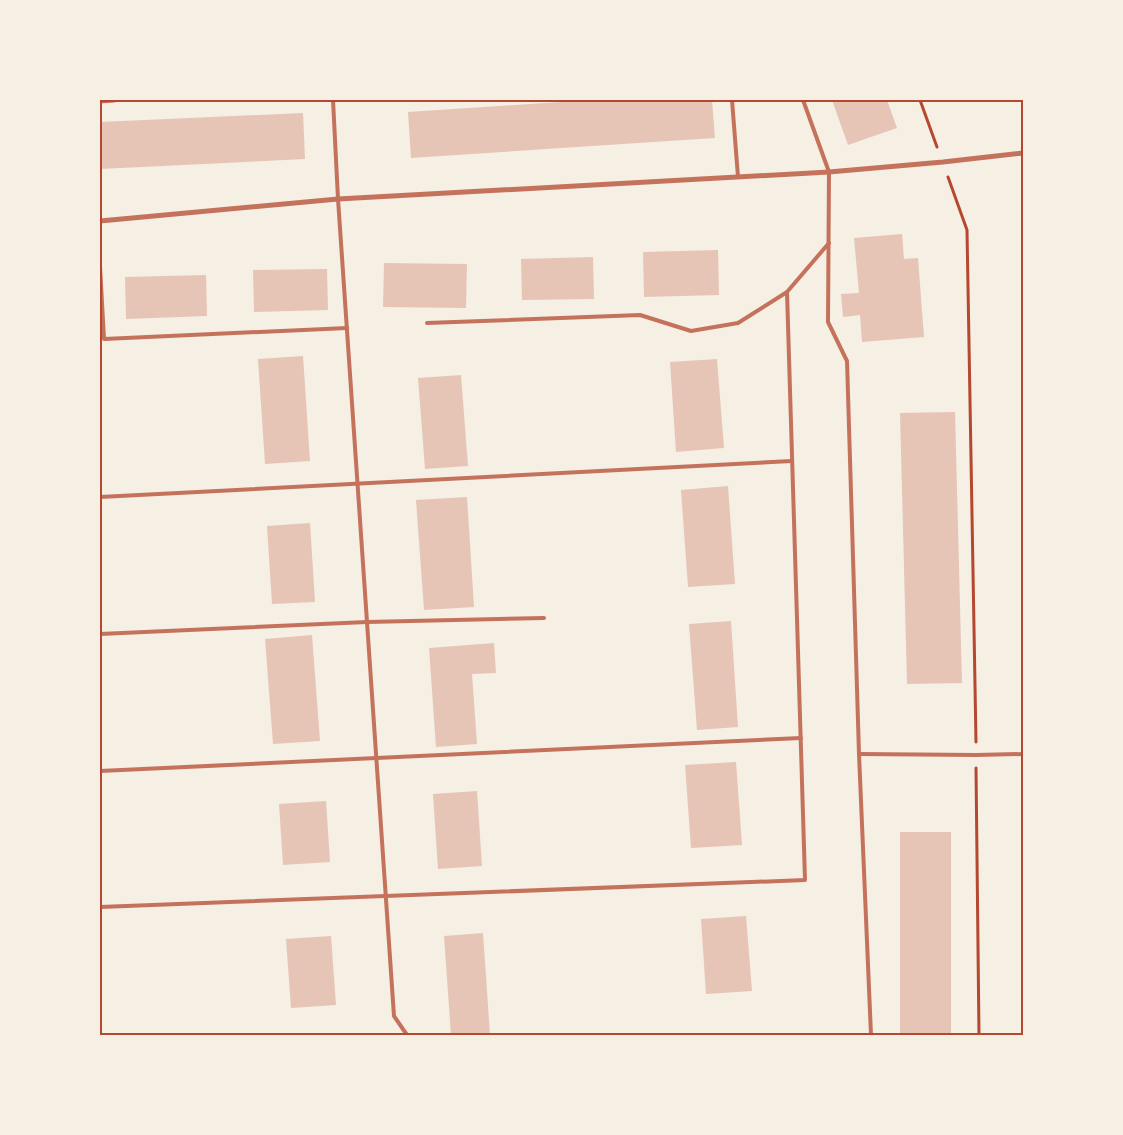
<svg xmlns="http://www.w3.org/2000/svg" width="1123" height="1135" font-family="Arial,sans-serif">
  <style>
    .building { fill: #e6c5b7 }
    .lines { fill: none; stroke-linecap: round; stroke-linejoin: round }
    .path { stroke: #b5482f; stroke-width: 3 }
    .service { stroke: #c5725c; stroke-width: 4 }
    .minor { stroke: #c5725c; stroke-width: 5 }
    .neatline { fill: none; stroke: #b5482f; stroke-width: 2 }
  </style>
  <rect width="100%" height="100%" fill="#f6efe4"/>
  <g class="building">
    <polygon points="590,100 712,100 715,138 411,158 408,112"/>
    <polygon points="832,100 887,100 897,128 848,145"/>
    <polygon points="303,113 305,159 100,169 100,122"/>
    <polygon points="902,234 904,259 918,258 924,337 862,342 860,315 843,317 841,294 859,293 854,238"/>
    <polygon points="718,250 719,295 644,297 643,252"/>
    <polygon points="593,257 594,299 522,300 521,259"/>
    <polygon points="384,263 467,264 466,308 383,307"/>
    <polygon points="327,269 328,310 254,312 253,270"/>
    <polygon points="206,275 207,316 126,319 125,277"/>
    <polygon points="303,356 310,461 265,464 258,359"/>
    <polygon points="717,359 724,448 676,452 670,362"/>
    <polygon points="461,375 468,466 425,469 418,378"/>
    <polygon points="955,412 962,683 907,684 900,413"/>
    <polygon points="728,486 735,584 688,587 681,490"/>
    <polygon points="467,497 474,607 424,610 416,500"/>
    <polygon points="310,523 315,602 272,604 267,526"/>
    <polygon points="731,621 738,727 697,730 689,624"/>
    <polygon points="312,635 320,741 273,744 265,639"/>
    <polygon points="494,643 496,673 472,674 477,744 436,747 429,648"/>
    <polygon points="736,762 742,845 691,848 685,765"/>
    <polygon points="477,791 482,866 438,869 433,794"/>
    <polygon points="326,801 330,862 283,865 279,804"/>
    <rect x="900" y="832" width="51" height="203"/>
    <polygon points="746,916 752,991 706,994 701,919"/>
    <polygon points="483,933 490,1035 451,1035 444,936"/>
    <polygon points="331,936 336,1005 291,1008 286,939"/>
  </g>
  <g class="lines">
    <g class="path">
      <polyline points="920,100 937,147"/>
      <polyline points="948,177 967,230 976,742"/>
      <polyline points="976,768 979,1035"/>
    </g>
    <g class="service">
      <polyline points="333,100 338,199 394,1016 407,1035"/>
      <polyline points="732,100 738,177"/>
      <polyline points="803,100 829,172 828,322 847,361 859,754 871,1035"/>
      <polyline points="100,266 104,339 347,328"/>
      <polyline points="427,323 640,315 691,331 738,323 787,292"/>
      <polyline points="100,497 792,461"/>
      <polyline points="100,634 367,622 544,618"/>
      <polyline points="859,754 976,755 1023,754"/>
      <polyline points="100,771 801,738"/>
      <polyline points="100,907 805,880 787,292 829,243"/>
    </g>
    <g class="minor">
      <polyline points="100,101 114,100"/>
      <polyline points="100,221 338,199 829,172 943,162 1023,153"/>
    </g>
  </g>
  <rect width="1123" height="1135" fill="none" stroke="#f6efe4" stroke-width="202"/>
  <rect x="101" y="101" width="921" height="933" class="neatline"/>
</svg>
